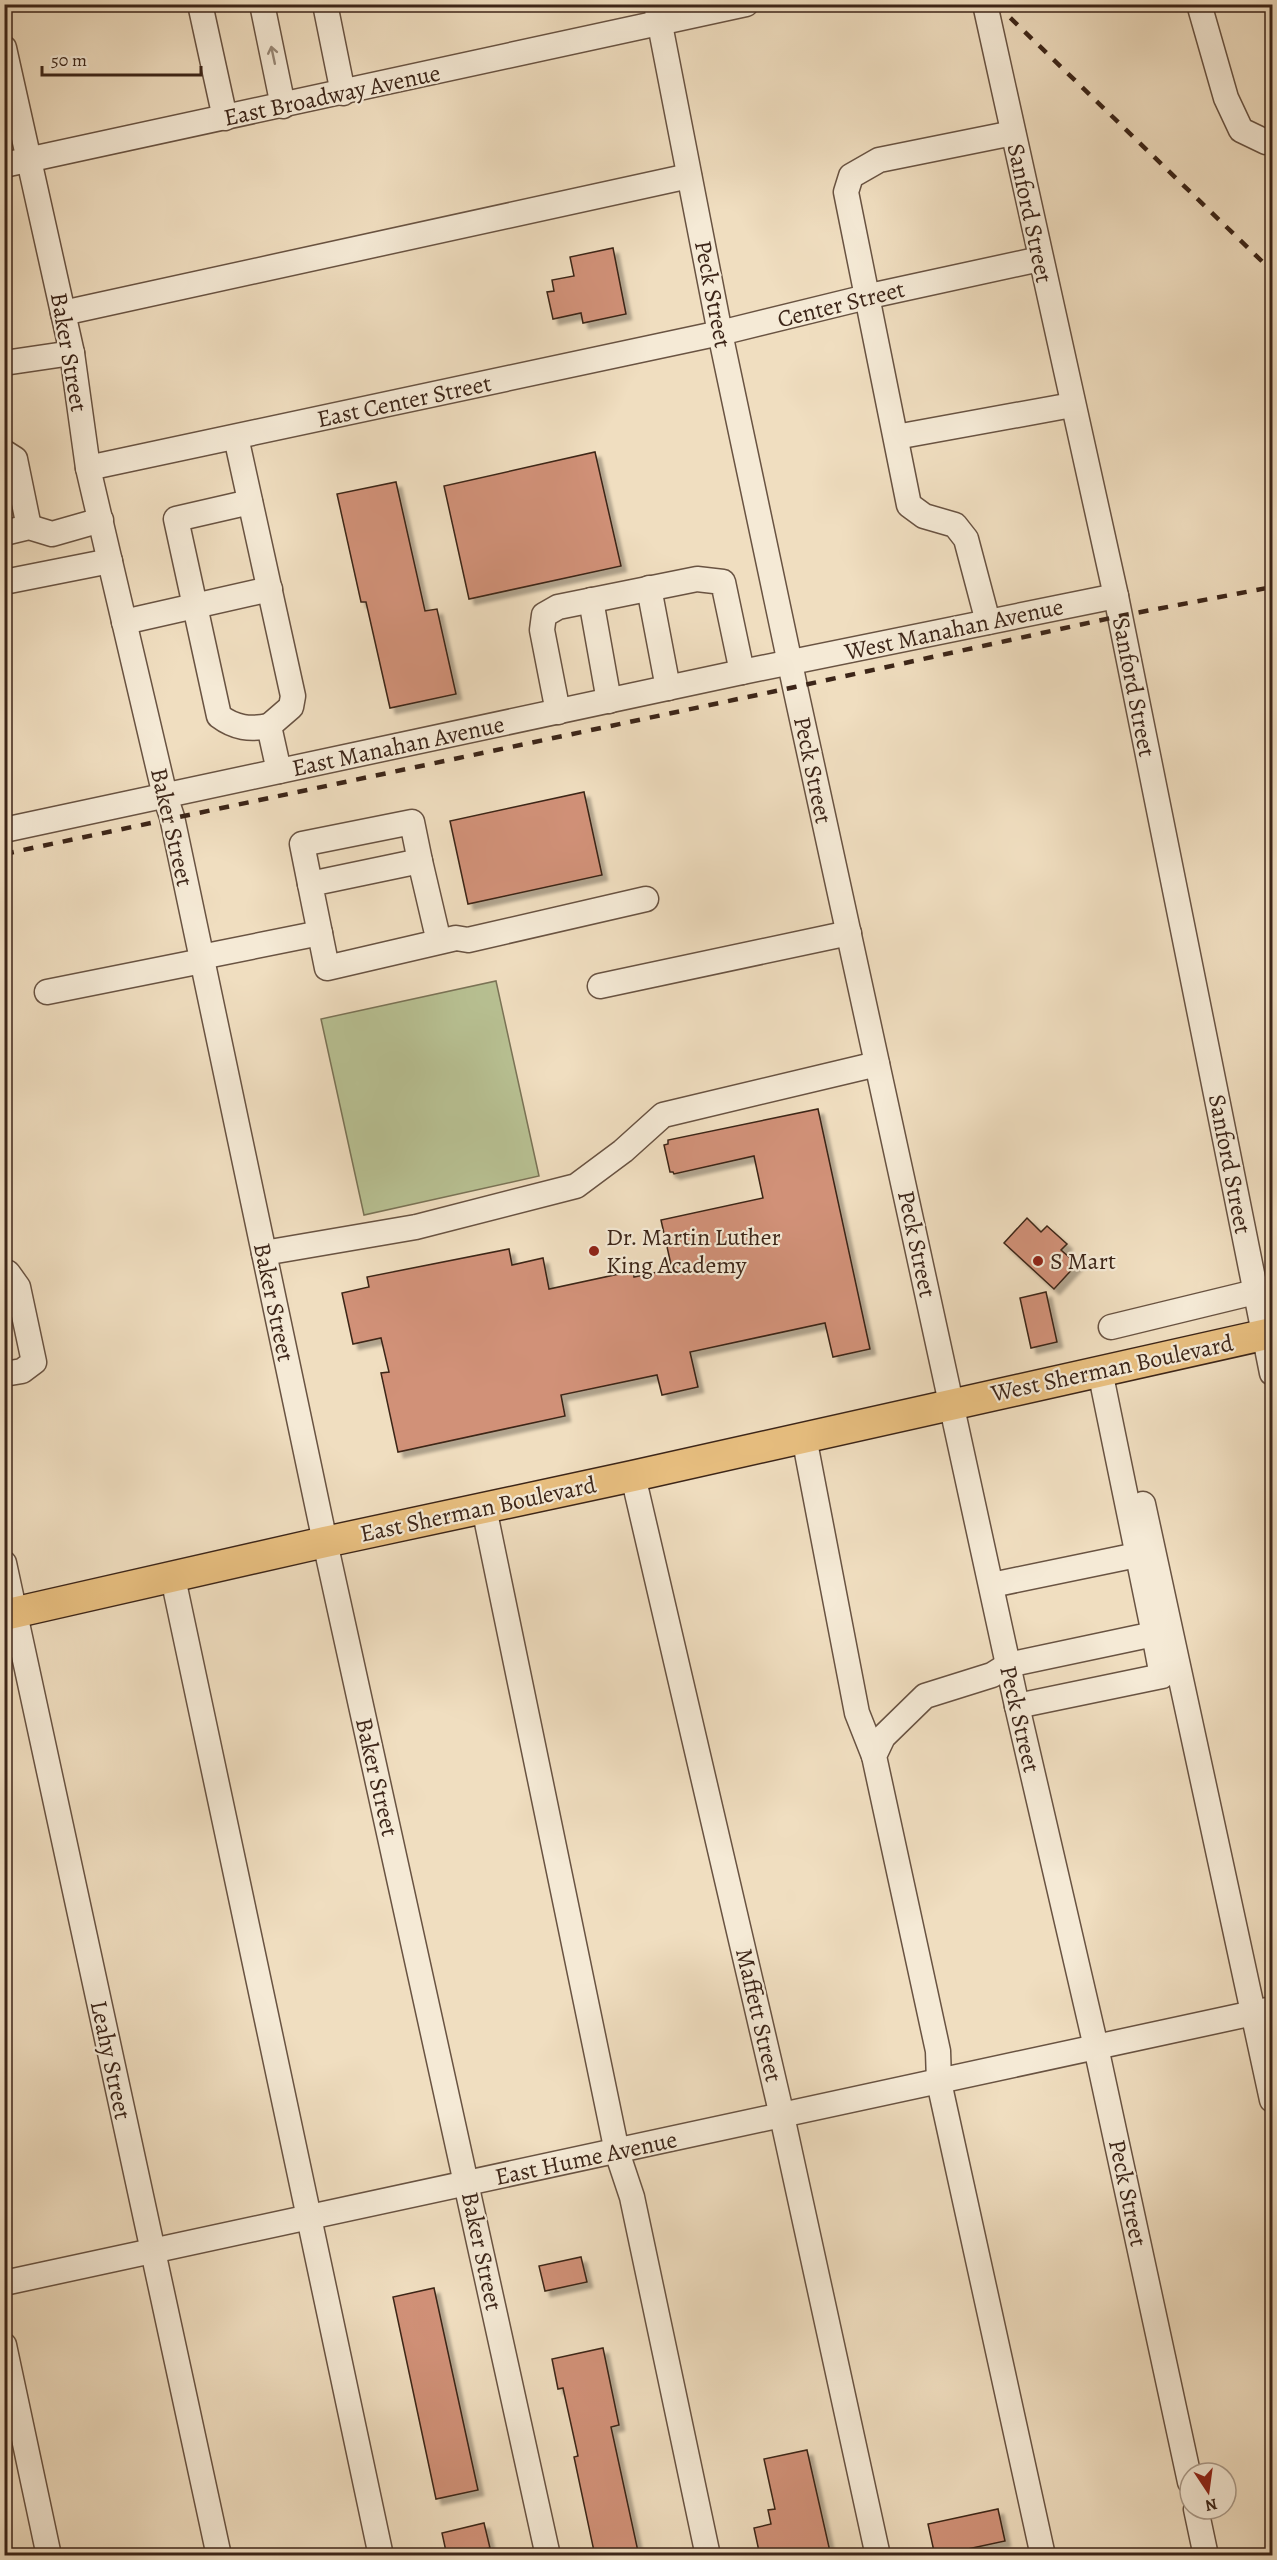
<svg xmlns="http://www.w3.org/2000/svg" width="1277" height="2560" font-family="Alegreya,serif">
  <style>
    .green { fill: #b8c193; stroke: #7a7356; stroke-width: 1.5 }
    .building { fill: #d19178; stroke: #3c2518; stroke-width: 1.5; filter: url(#shadow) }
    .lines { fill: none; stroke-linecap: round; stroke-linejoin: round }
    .minor-casing { stroke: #695342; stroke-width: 27 }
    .major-casing { stroke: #3c2518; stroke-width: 33 }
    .minor { stroke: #f5ead6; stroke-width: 24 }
    .major { stroke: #e8bf80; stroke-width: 30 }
    .rail { stroke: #3c2518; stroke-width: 4.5; stroke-dasharray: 10 10; stroke-linecap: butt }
    .oneway { stroke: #988877 }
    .poi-dot { fill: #8f2418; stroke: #f5ead6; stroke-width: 2 }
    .labels { text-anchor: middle; stroke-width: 4.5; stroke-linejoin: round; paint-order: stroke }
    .street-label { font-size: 24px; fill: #3c2518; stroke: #f5ead6 }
    .poi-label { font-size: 24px; fill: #3c2518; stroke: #f5ead6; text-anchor: start }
  </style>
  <defs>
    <filter id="shadow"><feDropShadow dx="5.5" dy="5.5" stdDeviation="1.5" flood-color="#0004"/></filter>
  </defs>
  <rect width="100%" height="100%" fill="#f0dec0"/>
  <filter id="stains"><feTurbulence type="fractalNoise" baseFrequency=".00333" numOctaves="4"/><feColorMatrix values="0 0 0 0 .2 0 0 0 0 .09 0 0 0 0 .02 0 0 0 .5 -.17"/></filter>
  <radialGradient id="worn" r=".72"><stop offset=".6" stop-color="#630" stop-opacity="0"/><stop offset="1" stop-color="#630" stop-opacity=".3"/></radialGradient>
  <polygon class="green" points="496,981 539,1176 364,1215 321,1019"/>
  <g class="building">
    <polygon points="613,248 626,314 583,323 581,313 553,319 547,292 554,291 552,280 574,276 570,257"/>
    <polygon points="595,452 621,566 469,599 444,486"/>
    <polygon points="396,482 425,611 437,609 456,694 390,708 366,602 361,602 337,494"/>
    <polygon points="584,792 602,875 468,904 450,821"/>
    <polygon points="818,1109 870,1349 833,1357 825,1323 690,1352 698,1387 662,1395 657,1375 561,1395 565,1416 398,1452 381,1373 389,1372 381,1338 353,1344 342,1293 369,1287 367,1277 509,1249 512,1265 543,1258 549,1289 633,1271 634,1277 672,1269 661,1220 763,1198 754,1156 674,1174 673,1172 670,1172 664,1145 668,1144 668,1140"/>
    <polygon points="1027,1218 1041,1232 1047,1226 1067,1244 1061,1250 1077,1264 1054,1289 1004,1243"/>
    <polygon points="1046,1292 1057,1342 1031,1348 1020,1298"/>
    <polygon points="581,2257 587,2282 545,2291 539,2266"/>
    <polygon points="434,2288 478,2490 436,2499 393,2297"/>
    <polygon points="603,2348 619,2425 611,2427 639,2556 595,2556 574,2457 578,2456 563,2388 558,2389 552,2359"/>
    <polygon points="807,2450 831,2556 760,2556 754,2528 771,2524 768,2510 775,2509 764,2459"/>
    <polygon points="998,2509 1005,2541 935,2556 928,2524"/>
    <polygon points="484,2523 490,2548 447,2556 442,2533"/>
  </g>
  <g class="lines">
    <g class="minor-casing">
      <g id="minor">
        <polyline points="200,4 225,118"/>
        <polyline points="262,4 283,106"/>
        <polyline points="325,4 343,93"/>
        <polyline points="656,4 720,333 795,687 1017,1706 1096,2047 1190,2482"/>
        <polyline points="985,4 1116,596 1272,1373"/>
        <polyline points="1199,4 1226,98 1241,130 1266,142 1272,141"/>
        <polyline points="4,48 72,353 88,468 165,796 172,817 325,1542 548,2556"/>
        <polyline points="4,165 746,4"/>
        <polyline points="63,313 689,176"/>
        <polyline points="4,363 72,353"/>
        <polyline points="236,437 293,696 291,707 269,726 279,771"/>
        <polyline points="896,437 1072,405"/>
        <polyline points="4,452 15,459 29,527"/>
        <polyline points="88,468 720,333 879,294 1040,259"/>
        <path d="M250 502 176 519 219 716C235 728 250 730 269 726"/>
        <polyline points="4,533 29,527 52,534 101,520"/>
        <polyline points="4,582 110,561"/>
        <polyline points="649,588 668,688"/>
        <polyline points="591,600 609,701"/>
        <polyline points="124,622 270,589"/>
        <polyline points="988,622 966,539 955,525 924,516 909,505 846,192 851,176 879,160 1013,133"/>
        <polyline points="558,712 542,630 544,615 558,607 697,579 723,582 742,672"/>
        <polyline points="4,830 742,672 1116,596"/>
        <polyline points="310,884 302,844 412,822 420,861"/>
        <polyline points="439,942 420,861 310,884 327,968 456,938 468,940 646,899"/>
        <polyline points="201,957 320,933"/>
        <polyline points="600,986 849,933"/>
        <polyline points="47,992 202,961"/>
        <polyline points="264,1253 416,1227 576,1186 623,1151 663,1115 877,1064"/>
        <polyline points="4,1274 8,1273 18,1287 34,1362 22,1371 4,1374"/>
        <polyline points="1111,1327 1255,1292"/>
        <polyline points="804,1437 857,1713 874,1756"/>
        <polyline points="633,1476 782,2116 878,2556"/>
        <polyline points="1143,1504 1272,2100"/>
        <polyline points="484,1508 617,2152 632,2197 708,2556"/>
        <polyline points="4,1563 219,2556"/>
        <polyline points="173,1578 381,2556"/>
        <polyline points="992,1585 1137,1555"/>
        <polyline points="1017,1706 1162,1676 1154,1634"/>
        <polyline points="4,2283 1272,2009"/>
        <polyline points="4,2345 49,2556"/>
        <polyline points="1196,2509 1206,2556"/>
        <polyline points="1043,2556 939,2082 938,2051 874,1756 883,1737 925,1696 992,1675 1008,1665 1154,1634 1100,1371"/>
      </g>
    </g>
    <g class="major-casing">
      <polyline id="major" points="4,1615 325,1542 633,1476 1272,1333"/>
    </g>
    <use href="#minor" class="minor"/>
    <use href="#major" class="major"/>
    <g class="rail">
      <polyline points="996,4 1272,271"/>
      <polyline points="4,854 795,687 1120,616 1272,587"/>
    </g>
  </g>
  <defs><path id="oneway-shaft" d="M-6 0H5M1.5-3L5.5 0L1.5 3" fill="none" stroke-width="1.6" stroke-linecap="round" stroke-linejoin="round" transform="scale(1.5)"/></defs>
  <use class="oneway" href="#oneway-shaft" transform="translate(273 55) rotate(-102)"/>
  <g class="poi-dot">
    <circle cx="594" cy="1251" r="6"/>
    <circle cx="1038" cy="1261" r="6"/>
  </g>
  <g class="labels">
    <g class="street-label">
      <text transform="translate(332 95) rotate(-12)" y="8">East Broadway Avenue</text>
      <text transform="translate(1030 213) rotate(78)" y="8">Sanford Street</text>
      <text transform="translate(713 294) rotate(79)" y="8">Peck Street</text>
      <text transform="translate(841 304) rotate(-14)" y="8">Center Street</text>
      <text transform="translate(69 352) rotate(80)" y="8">Baker Street</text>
      <text transform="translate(404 401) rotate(-12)" y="8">East Center Street</text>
      <text transform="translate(954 629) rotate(-12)" y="8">West Manahan Avenue</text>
      <text transform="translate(1134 687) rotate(79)" y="8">Sanford Street</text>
      <text transform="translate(398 746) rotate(-12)" y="8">East Manahan Avenue</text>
      <text transform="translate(813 770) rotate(78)" y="8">Peck Street</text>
      <text transform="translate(172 827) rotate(77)" y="8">Baker Street</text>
      <text transform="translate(1230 1164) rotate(79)" y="8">Sanford Street</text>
      <text transform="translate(917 1244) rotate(78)" y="8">Peck Street</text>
      <text transform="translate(274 1302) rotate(78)" y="8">Baker Street</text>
      <text transform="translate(1112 1368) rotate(-12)" y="8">West Sherman Boulevard</text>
      <text transform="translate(478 1509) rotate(-12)" y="8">East Sherman Boulevard</text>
      <text transform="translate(1020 1719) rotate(77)" y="8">Peck Street</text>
      <text transform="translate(377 1777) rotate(77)" y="8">Baker Street</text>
      <text transform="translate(759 2015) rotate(77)" y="8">Maffett Street</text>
      <text transform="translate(111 2060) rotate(78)" y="8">Leahy Street</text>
      <text transform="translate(586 2158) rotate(-12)" y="8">East Hume Avenue</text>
      <text transform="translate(1128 2193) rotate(78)" y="8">Peck Street</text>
      <text transform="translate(482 2251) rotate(78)" y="8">Baker Street</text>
    </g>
    <g class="poi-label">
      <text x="606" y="1245">Dr. Martin Luther<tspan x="606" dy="28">King Academy</tspan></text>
      <text x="1050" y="1269">S Mart</text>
    </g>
  </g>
  <rect width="1277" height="2560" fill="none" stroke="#f0dec0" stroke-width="24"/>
  <rect x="6" y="6" width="1265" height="2548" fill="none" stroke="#3c2518" stroke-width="3"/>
  <rect x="12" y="12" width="1253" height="2536" fill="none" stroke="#3c2518" stroke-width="1.5"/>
  <g transform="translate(1208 2491) rotate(167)"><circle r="28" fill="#f5ead6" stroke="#ab9b8a" stroke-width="1.5"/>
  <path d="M0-4.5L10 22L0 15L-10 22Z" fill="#8f2418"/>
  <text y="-9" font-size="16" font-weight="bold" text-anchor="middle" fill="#3c2518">N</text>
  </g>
  <path d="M42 66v9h159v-9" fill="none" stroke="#3c2518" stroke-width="3"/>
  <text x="51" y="66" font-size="18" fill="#3c2518" stroke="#f5ead6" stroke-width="4.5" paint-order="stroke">50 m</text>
  <rect width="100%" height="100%" filter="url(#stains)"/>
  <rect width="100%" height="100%" fill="url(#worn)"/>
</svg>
